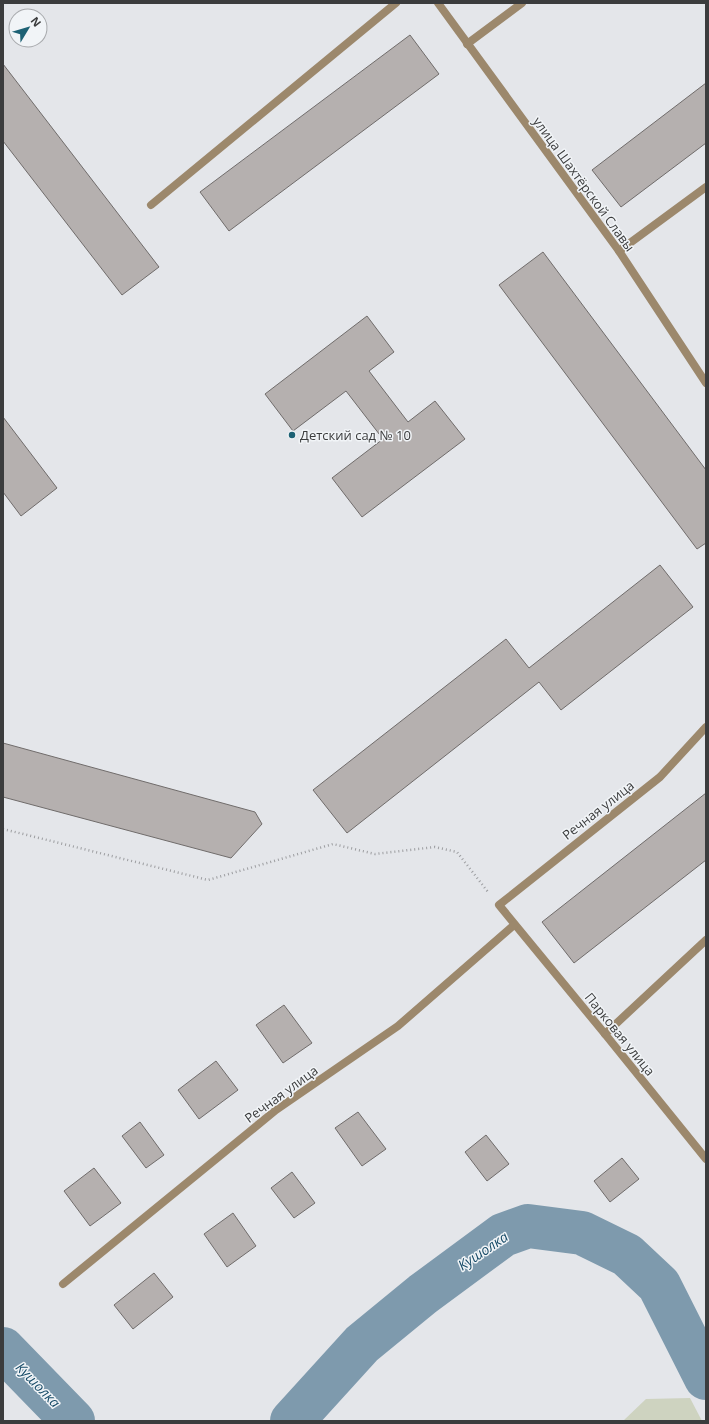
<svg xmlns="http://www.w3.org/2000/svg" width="709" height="1424" font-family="'Open Sans',sans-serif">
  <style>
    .green { fill: #ced3c0 }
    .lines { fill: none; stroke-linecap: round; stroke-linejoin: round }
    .river { stroke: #7e9aad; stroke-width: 44 }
    .building { fill: #b5b0af; stroke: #706c6b }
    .path { stroke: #9c9da0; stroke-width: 2.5; stroke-dasharray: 1 3; stroke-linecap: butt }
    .service { stroke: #9c886c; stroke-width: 8 }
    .minor { stroke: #9c886c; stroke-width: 8 }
    .poi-dot { fill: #1d6174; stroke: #f1f4f7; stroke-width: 1.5 }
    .labels { text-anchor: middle; stroke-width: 3; stroke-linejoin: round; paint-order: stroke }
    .street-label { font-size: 13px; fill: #3b3c3d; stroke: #f1f4f7 }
    .poi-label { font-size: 13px; fill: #3b3c3d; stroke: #f1f4f7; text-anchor: start }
    .water-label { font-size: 14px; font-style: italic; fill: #174b68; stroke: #f1f4f7 }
  </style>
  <rect width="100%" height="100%" fill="#e4e6ea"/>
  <polygon class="green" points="690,1398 702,1421 623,1421 646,1399"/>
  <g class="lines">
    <g class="river">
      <polyline points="3,1349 73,1421"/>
      <polyline points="292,1421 362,1344 423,1294 503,1235 528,1226 582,1233 627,1255 659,1285 706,1378"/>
    </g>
  </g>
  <g class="building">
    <polygon points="410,35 439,74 229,231 200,192"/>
    <polygon points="3,64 159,267 122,295 3,141"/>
    <polygon points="706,83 706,143 621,207 592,170"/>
    <polygon points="543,252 706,470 706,543 697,549 499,285"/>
    <polygon points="367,316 394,352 369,371 408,422 435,401 465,439 362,517 332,478 383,439 346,391 293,431 265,394"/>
    <polygon points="3,417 57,488 21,516 3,492"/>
    <polygon points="660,565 693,607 561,710 539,682 347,833 313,790 506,639 529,668"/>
    <polygon points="3,743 255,812 262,824 231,858 3,797"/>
    <polygon points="706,793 706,860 574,963 542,922"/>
    <polygon points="284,1005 312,1043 283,1063 256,1025"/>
    <polygon points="216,1061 238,1090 199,1119 178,1090"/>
    <polygon points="358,1112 386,1149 362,1166 335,1128"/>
    <polygon points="140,1122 164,1155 146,1168 122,1136"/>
    <polygon points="486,1135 509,1164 487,1181 465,1152"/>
    <polygon points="622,1158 639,1179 610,1202 594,1181"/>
    <polygon points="94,1168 121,1203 90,1226 64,1191"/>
    <polygon points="292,1172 315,1203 294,1218 271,1188"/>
    <polygon points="233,1213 256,1246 227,1267 204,1234"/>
    <polygon points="154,1273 173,1297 133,1329 114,1305"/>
  </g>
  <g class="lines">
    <polyline class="path" points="3,829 208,880 333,844 375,854 435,847 457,852 488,892"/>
    <g class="service">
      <polyline points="467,44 522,3"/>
      <polyline points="151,205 396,3"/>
      <polyline points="619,251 706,187"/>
      <polyline points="605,1034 706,940"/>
    </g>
    <g class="minor">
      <polyline points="438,3 619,251 706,383"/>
      <polyline points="706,727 660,777 499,905 605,1034 706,1159"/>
      <polyline points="63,1284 276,1110 398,1026 514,925"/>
    </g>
  </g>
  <circle class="poi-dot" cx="292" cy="435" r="4"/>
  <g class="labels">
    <g class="street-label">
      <text transform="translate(584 184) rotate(54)" y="5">улица Шахтёрской Славы</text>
      <text transform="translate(598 810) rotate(-38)" y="5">Речная улица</text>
      <text transform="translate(620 1034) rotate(51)" y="5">Парковая улица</text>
      <text transform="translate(281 1094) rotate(-36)" y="5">Речная улица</text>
    </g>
    <g class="poi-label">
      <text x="300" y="440">Детский сад № 10</text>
    </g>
    <g class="water-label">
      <text transform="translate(483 1251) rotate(-34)" y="5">Кушолка</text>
      <text transform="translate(38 1385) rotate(46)" y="5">Кушолка</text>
    </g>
  </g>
  <rect width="709" height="1424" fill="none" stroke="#3b3c3d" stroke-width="8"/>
  <g transform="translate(28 28) rotate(52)"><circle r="19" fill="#f1f4f7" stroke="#a8aaad"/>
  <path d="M0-3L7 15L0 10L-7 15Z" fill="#1d6174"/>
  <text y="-6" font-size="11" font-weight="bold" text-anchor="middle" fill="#3b3c3d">N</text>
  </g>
</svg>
